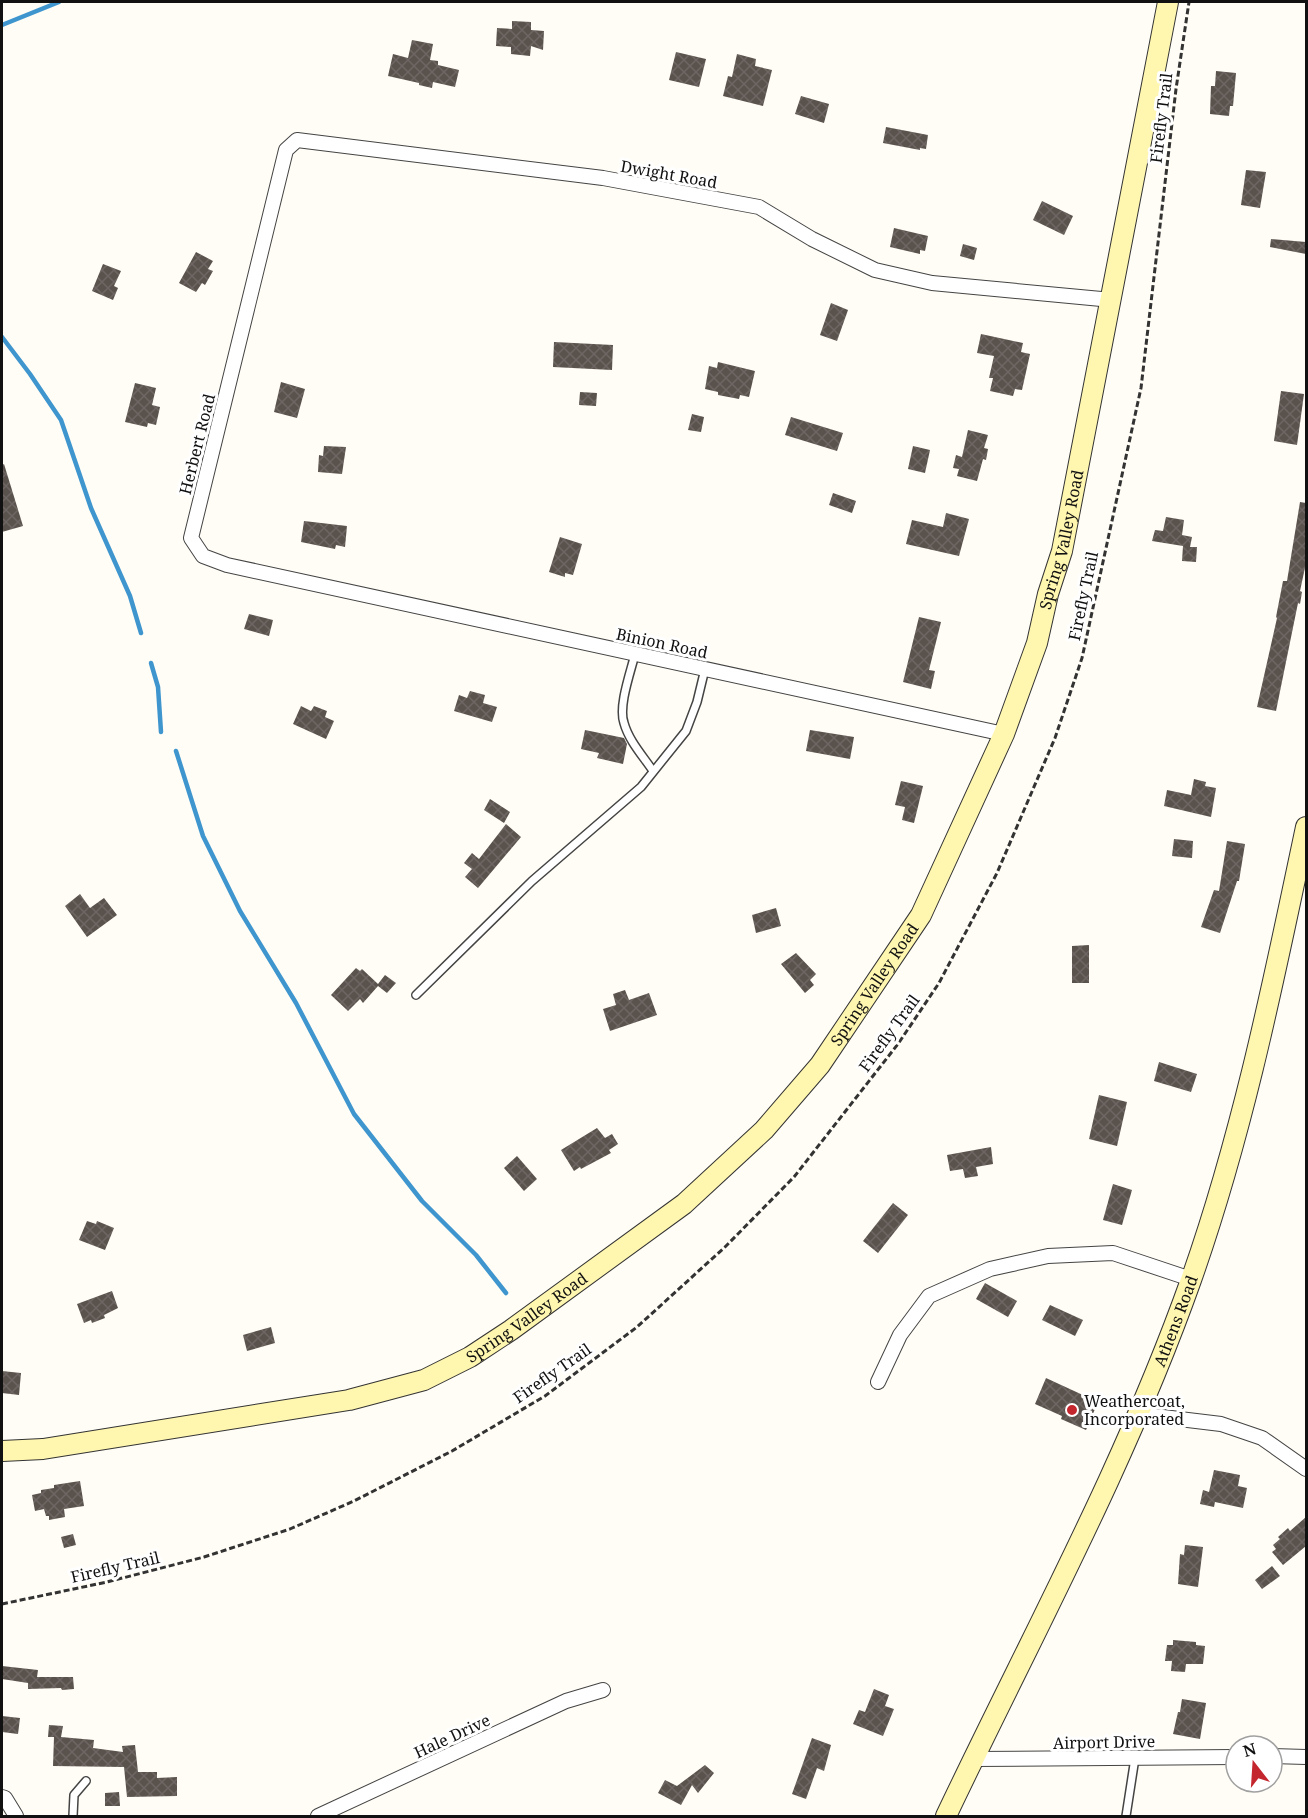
<svg xmlns="http://www.w3.org/2000/svg" width="1308" height="1818" font-family="'Noto Serif',serif">
  <style>
    .lines { fill: none; stroke-linecap: round; stroke-linejoin: round }
    .stream { stroke: #3f96cf; stroke-width: 4.5 }
    .building { fill: url(#building-cross-hatch) }
    .lane-casing { stroke: #444; stroke-width: 10 }
    .street-casing { stroke: #444; stroke-width: 16 }
    .secondary-casing { stroke: #333; stroke-width: 22 }
    .path { stroke: #333; stroke-width: 3; stroke-dasharray: 6 3; stroke-linecap: butt }
    .lane { stroke: #fff; stroke-width: 7 }
    .street { stroke: #fff; stroke-width: 14 }
    .secondary { stroke: #fff6b0; stroke-width: 20 }
    .poi-dot { fill: #c4262e; stroke: #fff; stroke-width: 2 }
    .labels { text-anchor: middle; stroke-width: 6; stroke-linejoin: round; paint-order: stroke }
    .street-label { font-size: 16px; fill: #111; stroke: #fff }
    .poi-label { font-size: 16px; fill: #111; stroke: #fff; text-anchor: start }
  </style>
  <defs>
    <pattern id="building-cross-hatch" width="8" height="8" patternUnits="userSpaceOnUse" patternTransform="scale(1.5)"><rect width="8" height="8" fill="#5a524d"/><path d="M0 0l8 8M0 8l8-8" fill="none" stroke="#6d6662"/></pattern>
  </defs>
  <rect width="100%" height="100%" fill="#fffdf5"/>
  <g class="lines">
    <g class="stream">
      <polyline points="2,25 59,2"/>
      <polyline points="2,337 30,374 61,420 91,508 130,596 141,633"/>
      <polyline points="151,663 158,687 161,732"/>
      <polyline points="176,751 203,836 240,911 296,1003 354,1114 422,1201 476,1255 506,1293"/>
    </g>
  </g>
  <g class="building">
    <polygon points="512,21 531,22 531,30 544,31 543,50 531,46 530,56 511,54 511,47 496,46 497,28 512,29"/>
    <polygon points="412,40 433,44 430,60 438,61 438,65 459,70 455,87 433,82 432,88 419,85 419,83 388,76 393,54 408,58"/>
    <polygon points="676,52 706,59 699,87 669,80"/>
    <polygon points="737,54 756,59 755,66 772,70 763,106 723,96 728,76 732,77"/>
    <polygon points="1216,71 1236,73 1233,106 1230,106 1229,116 1210,114 1211,86 1215,86"/>
    <polygon points="801,96 829,104 824,123 795,114"/>
    <polygon points="886,127 928,135 926,149 920,148 920,150 883,143"/>
    <polygon points="1246,170 1266,172 1260,208 1241,205"/>
    <polygon points="1042,201 1073,216 1064,235 1033,220"/>
    <polygon points="894,228 928,236 925,251 920,250 920,254 890,247"/>
    <polygon points="1271,239 1306,242 1306,254 1270,247"/>
    <polygon points="963,244 977,248 974,260 960,256"/>
    <polygon points="196,252 213,261 208,269 213,271 205,285 202,283 196,292 179,283"/>
    <polygon points="103,264 121,271 114,286 118,288 113,300 92,291"/>
    <polygon points="831,303 848,310 837,341 820,335"/>
    <polygon points="981,334 1023,343 1021,352 1030,354 1022,390 1015,389 1013,396 990,391 993,378 989,378 994,356 977,353"/>
    <polygon points="554,342 613,345 612,370 553,367"/>
    <polygon points="718,362 755,371 749,397 740,395 739,399 718,395 718,392 705,389 709,366 717,368"/>
    <polygon points="281,382 305,389 297,418 274,412"/>
    <polygon points="135,383 156,388 152,405 160,407 156,425 148,423 147,427 125,422"/>
    <polygon points="1281,391 1304,394 1297,445 1274,441"/>
    <polygon points="580,392 597,393 596,406 579,405"/>
    <polygon points="692,414 704,417 701,432 688,430"/>
    <polygon points="791,417 843,433 837,451 785,435"/>
    <polygon points="968,430 988,435 984,448 988,449 986,460 983,459 977,481 957,476 959,469 953,468 956,455 962,457"/>
    <polygon points="324,446 346,447 342,474 318,472 319,455 323,456"/>
    <polygon points="913,446 930,450 925,473 908,469"/>
    <polygon points="4,464 23,526 2,532 2,465"/>
    <polygon points="833,493 856,501 852,513 829,505"/>
    <polygon points="1300,502 1306,503 1306,563 1300,591 1302,592 1300,604 1298,603 1276,711 1257,707 1277,618 1276,617 1283,581 1287,581"/>
    <polygon points="946,513 969,519 959,556 906,544 912,520 943,527"/>
    <polygon points="1166,517 1184,520 1182,535 1192,537 1190,547 1197,547 1196,562 1182,561 1183,546 1152,541 1155,530 1163,531"/>
    <polygon points="304,521 347,526 345,547 336,545 335,549 301,542"/>
    <polygon points="560,537 582,544 573,575 565,573 565,577 549,572"/>
    <polygon points="249,614 273,620 269,636 244,629"/>
    <polygon points="919,617 941,622 929,670 935,671 931,689 903,682"/>
    <polygon points="470,691 485,695 483,703 497,707 492,722 454,711 459,695 467,698"/>
    <polygon points="301,706 311,711 314,706 327,711 325,717 334,721 326,739 293,724"/>
    <polygon points="585,730 624,738 627,744 623,764 597,758 599,753 581,749"/>
    <polygon points="810,730 854,737 850,759 806,751"/>
    <polygon points="1194,779 1206,782 1205,786 1216,788 1211,817 1164,806 1167,790 1191,795"/>
    <polygon points="901,781 923,786 914,823 902,820 905,807 895,805"/>
    <polygon points="490,799 510,812 504,823 484,810"/>
    <polygon points="506,824 521,837 478,888 465,877 472,869 464,863 472,853 479,859"/>
    <polygon points="1174,839 1193,841 1192,858 1172,856"/>
    <polygon points="1227,841 1245,844 1239,881 1237,881 1220,933 1201,927 1214,890 1219,891"/>
    <polygon points="80,894 90,908 104,898 117,915 87,937 65,906"/>
    <polygon points="776,908 781,926 756,933 752,915"/>
    <polygon points="1089,945 1089,983 1072,983 1072,946"/>
    <polygon points="796,953 816,974 810,980 814,985 805,993 781,964"/>
    <polygon points="356,968 360,971 362,969 378,984 385,975 396,983 387,993 378,986 363,1003 360,999 348,1011 331,995"/>
    <polygon points="625,990 629,1000 649,993 657,1015 610,1031 603,1009 616,1005 613,994"/>
    <polygon points="1159,1062 1197,1074 1191,1092 1154,1081"/>
    <polygon points="1099,1095 1127,1102 1117,1146 1089,1139"/>
    <polygon points="597,1128 605,1138 612,1134 618,1144 609,1150 611,1153 581,1169 580,1167 574,1171 561,1150"/>
    <polygon points="991,1147 993,1164 976,1167 978,1176 965,1178 963,1169 950,1171 947,1155"/>
    <polygon points="517,1156 537,1179 524,1191 504,1168"/>
    <polygon points="1113,1184 1132,1190 1122,1225 1103,1220"/>
    <polygon points="893,1203 908,1215 878,1253 863,1241"/>
    <polygon points="87,1221 96,1224 97,1221 114,1228 105,1250 79,1240"/>
    <polygon points="985,1283 1017,1301 1008,1317 976,1299"/>
    <polygon points="112,1291 118,1308 104,1315 105,1318 92,1323 91,1320 84,1323 77,1304"/>
    <polygon points="1050,1305 1083,1320 1075,1336 1042,1320"/>
    <polygon points="271,1327 275,1343 247,1351 243,1335"/>
    <polygon points="2,1371 21,1373 19,1395 2,1393"/>
    <polygon points="1046,1378 1098,1402 1086,1430 1061,1419 1062,1416 1035,1404"/>
    <polygon points="1214,1470 1240,1475 1238,1486 1247,1488 1243,1508 1215,1502 1214,1507 1200,1504 1203,1490 1209,1492"/>
    <polygon points="80,1481 84,1506 64,1509 65,1517 49,1520 49,1516 46,1516 44,1509 35,1511 32,1495 41,1493 41,1490 54,1488 54,1485"/>
    <polygon points="1306,1517 1306,1546 1283,1565 1272,1552 1276,1549 1273,1545 1280,1539 1278,1537 1288,1528 1290,1531"/>
    <polygon points="73,1534 76,1545 64,1548 61,1537"/>
    <polygon points="1185,1545 1203,1547 1198,1587 1178,1584 1180,1554 1184,1555"/>
    <polygon points="1272,1566 1280,1576 1262,1589 1255,1580"/>
    <polygon points="1173,1640 1196,1642 1196,1645 1205,1646 1203,1664 1186,1664 1185,1672 1171,1671 1172,1661 1165,1661 1167,1645 1173,1645"/>
    <polygon points="2,1666 38,1670 37,1677 73,1677 74,1689 62,1690 61,1688 28,1689 28,1683 2,1679"/>
    <polygon points="874,1689 889,1695 885,1706 894,1709 883,1736 853,1724 859,1710 865,1712"/>
    <polygon points="1182,1699 1206,1703 1200,1739 1173,1734 1178,1712 1180,1712"/>
    <polygon points="2,1716 20,1718 18,1734 2,1732"/>
    <polygon points="49,1725 63,1726 61,1737 94,1740 93,1748 123,1752 122,1746 135,1745 138,1772 157,1772 157,1778 177,1777 177,1796 127,1797 124,1767 53,1766 54,1737 48,1737"/>
    <polygon points="812,1738 831,1745 824,1771 817,1768 806,1799 792,1794"/>
    <polygon points="705,1765 714,1773 698,1793 692,1785 681,1805 658,1793 665,1780 677,1786"/>
    <polygon points="119,1792 120,1806 105,1806 105,1793"/>
  </g>
  <g class="lines">
    <g class="lane-casing">
      <g id="lane">
        <path d="M635 654C631 671 618 706 624 723 629 741 643 756 653 771"/>
        <polyline points="416,995 532,881 641,787 686,731 697,702 705,669"/>
        <polyline points="73,1816 74,1795 86,1781"/>
        <polyline points="1126,1816 1135,1758"/>
      </g>
    </g>
    <g class="street-casing">
      <g id="street">
        <polyline points="1004,734 227,565 203,556 191,538 286,150 297,140 603,178 759,207 812,239 875,270 932,283 1112,300"/>
        <polyline points="878,1382 900,1335 929,1296 990,1269 1048,1256 1113,1253 1191,1279"/>
        <polyline points="1138,1414 1221,1424 1262,1438 1306,1469"/>
        <polyline points="1272,1756 1306,1757"/>
        <polyline points="973,1759 1236,1757"/>
        <polyline points="2,1797 5,1798 16,1816"/>
        <polyline points="318,1816 566,1701 603,1690"/>
      </g>
    </g>
    <g class="secondary-casing">
      <g id="secondary">
        <path id="s1" d="M2 1451 43 1449 349 1400 424 1380 470 1357 511 1330 684 1204 764 1130 820 1065 921 915 1004 734 1037 643 1048 594 1062 551 1168 2"/>
        <path id="s2" d="M946 1816C1030 1639 1125 1466 1191 1280 1243 1133 1274 979 1306 827"/>
      </g>
    </g>
    <polyline class="path" points="2,1604 107,1582 204,1557 290,1529 354,1501 452,1451 545,1396 637,1327 725,1247 794,1177 898,1044 939,983 997,873 1055,738 1082,658 1141,388 1176,89 1189,2"/>
    <use href="#lane" class="lane"/>
    <use href="#street" class="street"/>
    <use href="#secondary" class="secondary"/>
  </g>
  <circle class="poi-dot" cx="1072" cy="1410" r="6"/>
  <g class="labels">
    <g class="street-label">
      <text transform="translate(1161 118) rotate(-83)" y="6">Firefly Trail</text>
      <text transform="translate(669 174) rotate(10)" y="6">Dwight Road</text>
      <text transform="translate(197 444) rotate(-76)" y="6">Herbert Road</text>
      <text dy="6" stroke="none"><textPath href="#s1" startOffset="1521">Spring Valley Road</textPath></text>
      <text transform="translate(1083 596) rotate(-78)" y="6">Firefly Trail</text>
      <text transform="translate(662 643) rotate(12)" y="6">Binion Road</text>
      <text dy="6" stroke="none"><textPath href="#s1" startOffset="1035">Spring Valley Road</textPath></text>
      <text transform="translate(889 1033) rotate(-54)" y="6">Firefly Trail</text>
      <text dy="6" stroke="none"><textPath href="#s1" startOffset="549">Spring Valley Road</textPath></text>
      <text dy="6" stroke="none"><textPath href="#s2" startOffset="546">Athens Road</textPath></text>
      <text transform="translate(552 1373) rotate(-35)" y="6">Firefly Trail</text>
      <text transform="translate(115 1567) rotate(-13)" y="6">Firefly Trail</text>
      <text transform="translate(452 1736) rotate(-25)" y="6">Hale Drive</text>
      <text transform="translate(1104 1742) rotate(-1)" y="6">Airport Drive</text>
    </g>
    <g class="poi-label">
      <text x="1084" y="1407">Weathercoat,<tspan x="1084" dy="18">Incorporated</tspan></text>
    </g>
  </g>
  <rect width="1308" height="1818" fill="none" stroke="#111111" stroke-width="6"/>
  <g transform="translate(1254 1764) rotate(343)"><circle r="28" fill="#ffffff" stroke="#a0a0a0" stroke-width="1.5"/>
  <path d="M0-4.5L10 22L0 15L-10 22Z" fill="#c4262e"/>
  <text y="-9" font-size="16" font-weight="bold" text-anchor="middle" fill="#111111">N</text>
  </g>
</svg>
